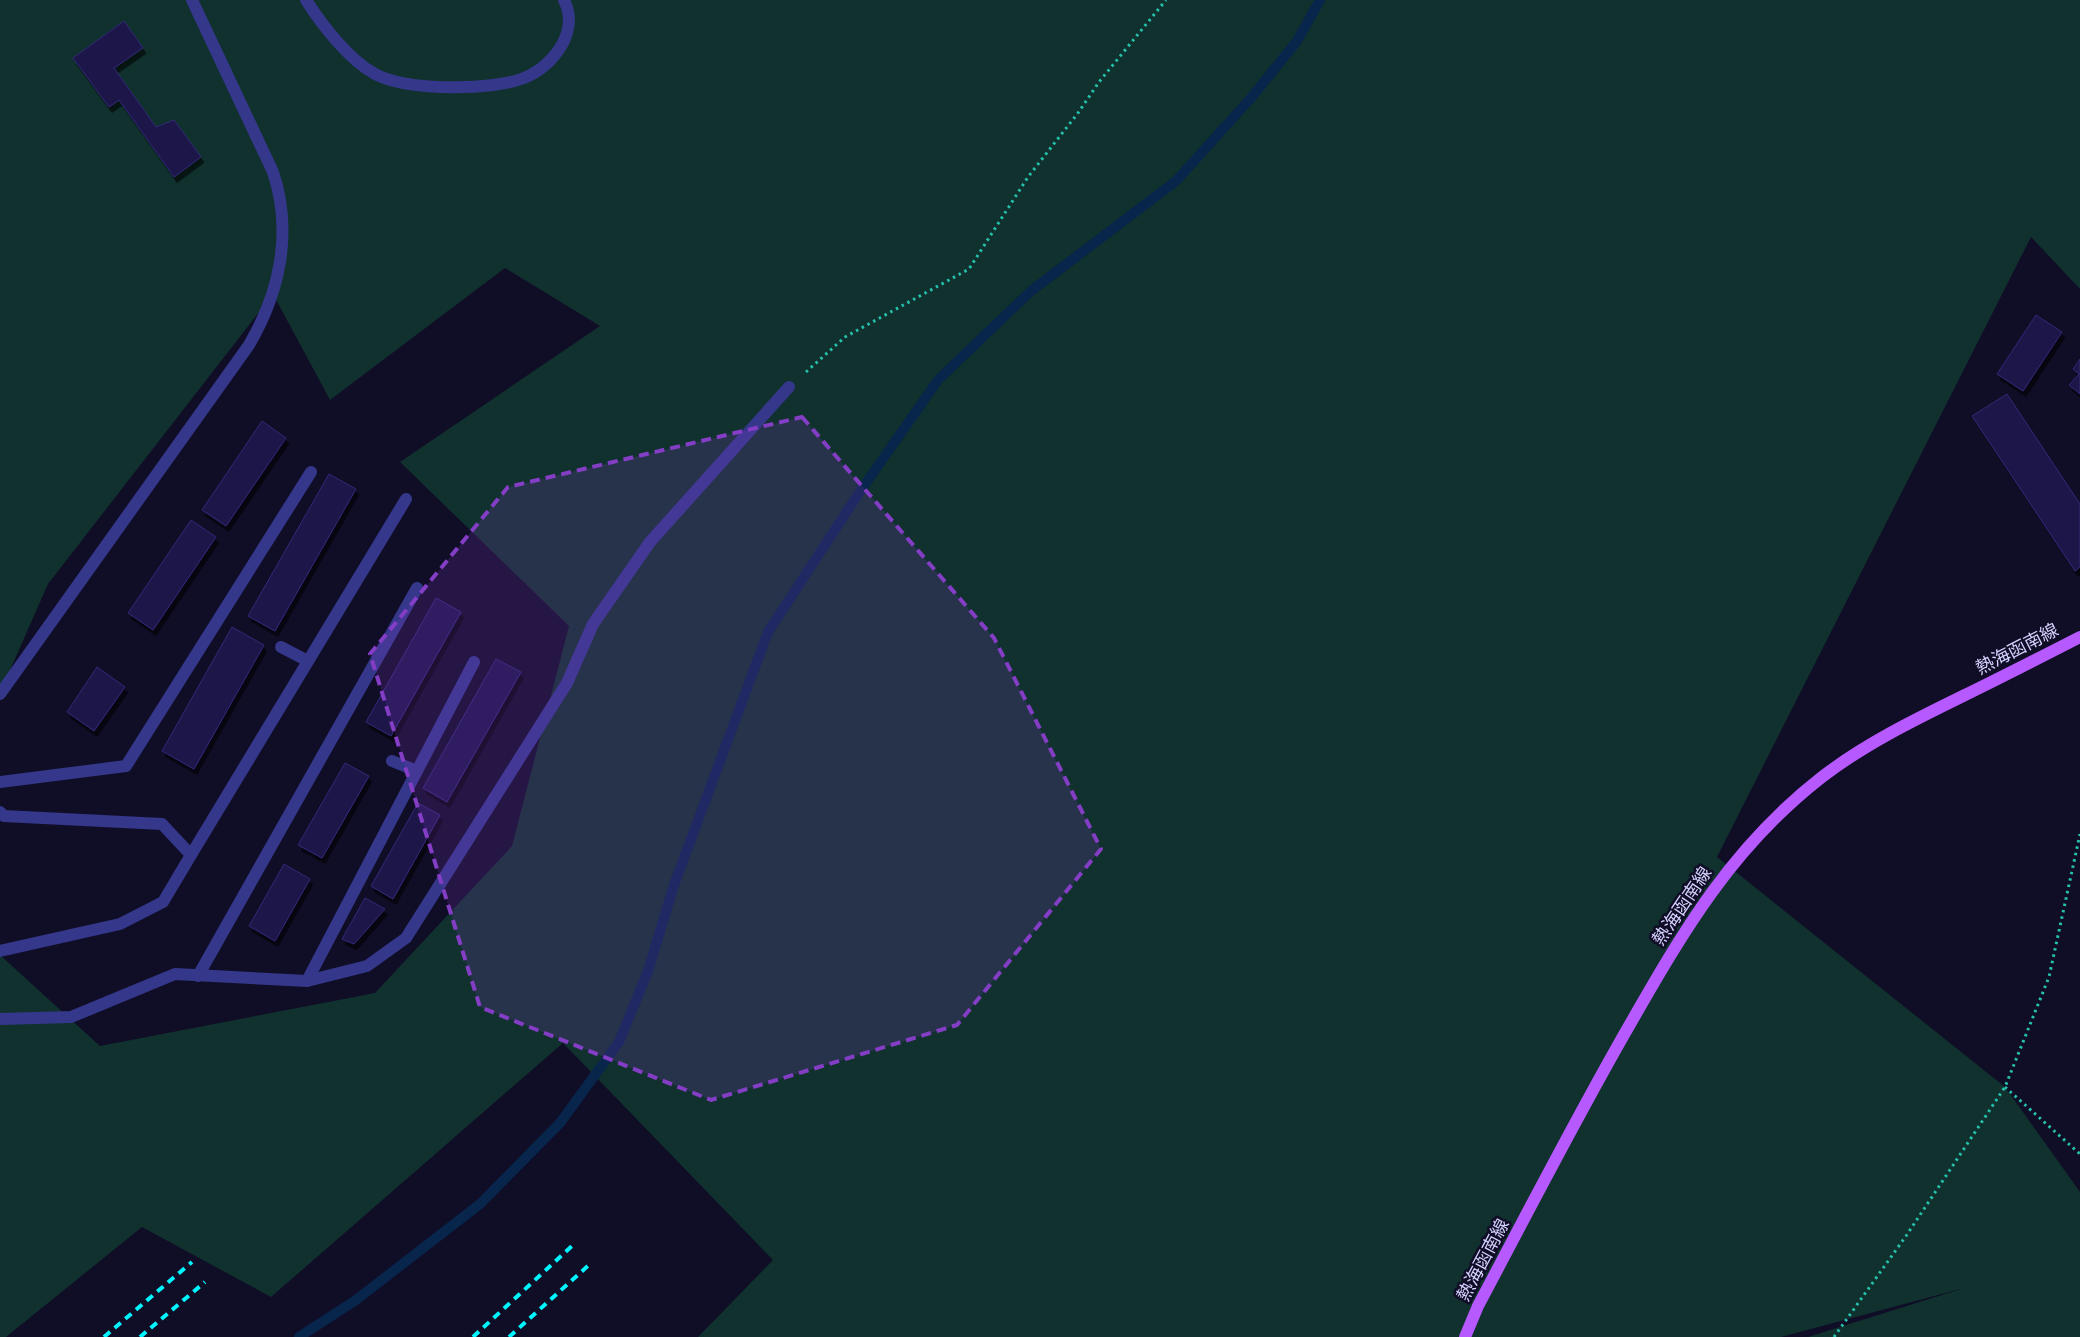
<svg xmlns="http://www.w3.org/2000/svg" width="2080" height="1337" font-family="'Fira Sans','Noto Sans JP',sans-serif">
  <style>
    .green { fill: #10312e }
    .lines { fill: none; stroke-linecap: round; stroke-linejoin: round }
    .stream { stroke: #08254b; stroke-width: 10 }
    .building { fill: #1e1849; stroke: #322877; filter: url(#shadow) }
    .path { stroke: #25c1ad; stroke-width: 3; stroke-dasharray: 2.5 4; stroke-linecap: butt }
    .minor { stroke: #34378a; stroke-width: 12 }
    .major { stroke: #b65aff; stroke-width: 12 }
    .rail { stroke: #00f5fe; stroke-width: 4; stroke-dasharray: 8 6; stroke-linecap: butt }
    .marked { fill: #843dc5; fill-opacity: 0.2; stroke: #843dc5; stroke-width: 4; stroke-dasharray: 10 6; stroke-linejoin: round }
    .labels { text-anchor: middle; stroke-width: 5; stroke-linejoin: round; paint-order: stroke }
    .street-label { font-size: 18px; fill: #d5d3ff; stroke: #100d27 }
  </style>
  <defs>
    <filter id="shadow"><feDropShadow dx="3" dy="5.5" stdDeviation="0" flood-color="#0009"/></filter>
  </defs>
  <rect width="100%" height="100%" fill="#100d27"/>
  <polygon class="green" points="0,0 2080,0 2080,289 2031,237 1717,857 2005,1087 2080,1192 2080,1337 1808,1337 1964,1288 1781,1337 698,1337 773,1260 563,1043 271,1297 142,1227 6,1337 0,1337 0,955 100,1046 375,993 512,846 569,626 400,462 600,326 505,268 330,400 273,294 48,584 0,693"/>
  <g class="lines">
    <polyline class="stream" points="299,1337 356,1300 480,1204 560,1123 619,1042 648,971 674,885 768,632 857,496 938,380 1031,291 1176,181 1251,98 1297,41 1320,0"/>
  </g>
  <g class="building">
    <polygon points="124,21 143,48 114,68 156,127 174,120 201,157 174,177 119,100 109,107 73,58"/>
    <polygon points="2036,315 2062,332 2023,391 1997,374"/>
    <polygon points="2080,359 2080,394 2069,385 2079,374 2073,369"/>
    <polygon points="2007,394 2080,504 2080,567 2075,571 1972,416"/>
    <polygon points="262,421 286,438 226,526 202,510"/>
    <polygon points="329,474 356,489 275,631 248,616"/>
    <polygon points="191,520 216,537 153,630 128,613"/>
    <polygon points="436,598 461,612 391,736 366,722"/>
    <polygon points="232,627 264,645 194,769 162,751"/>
    <polygon points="496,659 521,672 447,802 423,788"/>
    <polygon points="97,667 125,687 94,731 67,712"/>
    <polygon points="345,763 369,776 322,858 298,845"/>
    <polygon points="418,803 440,815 393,899 371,886"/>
    <polygon points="284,864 310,879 275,941 249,926"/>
    <polygon points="365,898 385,909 354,944 342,939"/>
  </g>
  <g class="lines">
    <g class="path">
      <polyline points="806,372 845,337 969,269 1028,177 1078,113 1099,82 1166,0"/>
      <polyline points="2005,1087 2080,1154"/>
      <polyline points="1834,1337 1906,1236 2005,1087 2049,977 2080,834"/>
    </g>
    <g class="minor">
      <path d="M306 0C322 25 349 60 375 74 407 91 491 91 524 78 541 71 554 59 563 43 570 29 571 14 564 0"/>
      <polyline points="281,647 308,661"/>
      <path d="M0 694 249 345C280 292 293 232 273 172L192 0"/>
      <polyline points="392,761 417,771"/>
      <polyline points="0,782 126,766 311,472"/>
      <polyline points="0,812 4,816 162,824 191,855 163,902 120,924 0,951"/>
      <polyline points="191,855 406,499"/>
      <polyline points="198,976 417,588"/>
      <polyline points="307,981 474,662"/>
      <polyline points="0,1019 71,1017 175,974 307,981 367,966 406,938 567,683 593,624 650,542 789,387"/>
    </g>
    <path class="major" d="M1465 1337 1478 1306C1528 1212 1576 1118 1629 1026 1684 930 1732 847 1822 777 1865 744 1914 720 1963 696 2002 677 2041 657 2080 637"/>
    <g class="rail">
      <polyline points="104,1337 192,1262"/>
      <polyline points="140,1337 205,1282"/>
      <polyline points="473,1337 573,1245"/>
      <polyline points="509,1337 590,1264"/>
    </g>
  </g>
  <path class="marked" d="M802 417 994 638 1101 849 957 1025 711 1100 480 1007 370 654 508 487Z"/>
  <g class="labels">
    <g class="street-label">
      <text transform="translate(2017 649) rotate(-27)" y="6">熱海函南線</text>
      <text transform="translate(1682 906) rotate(-56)" y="6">熱海函南線</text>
      <text transform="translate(1483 1260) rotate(-62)" y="6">熱海函南線</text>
    </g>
  </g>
</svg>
